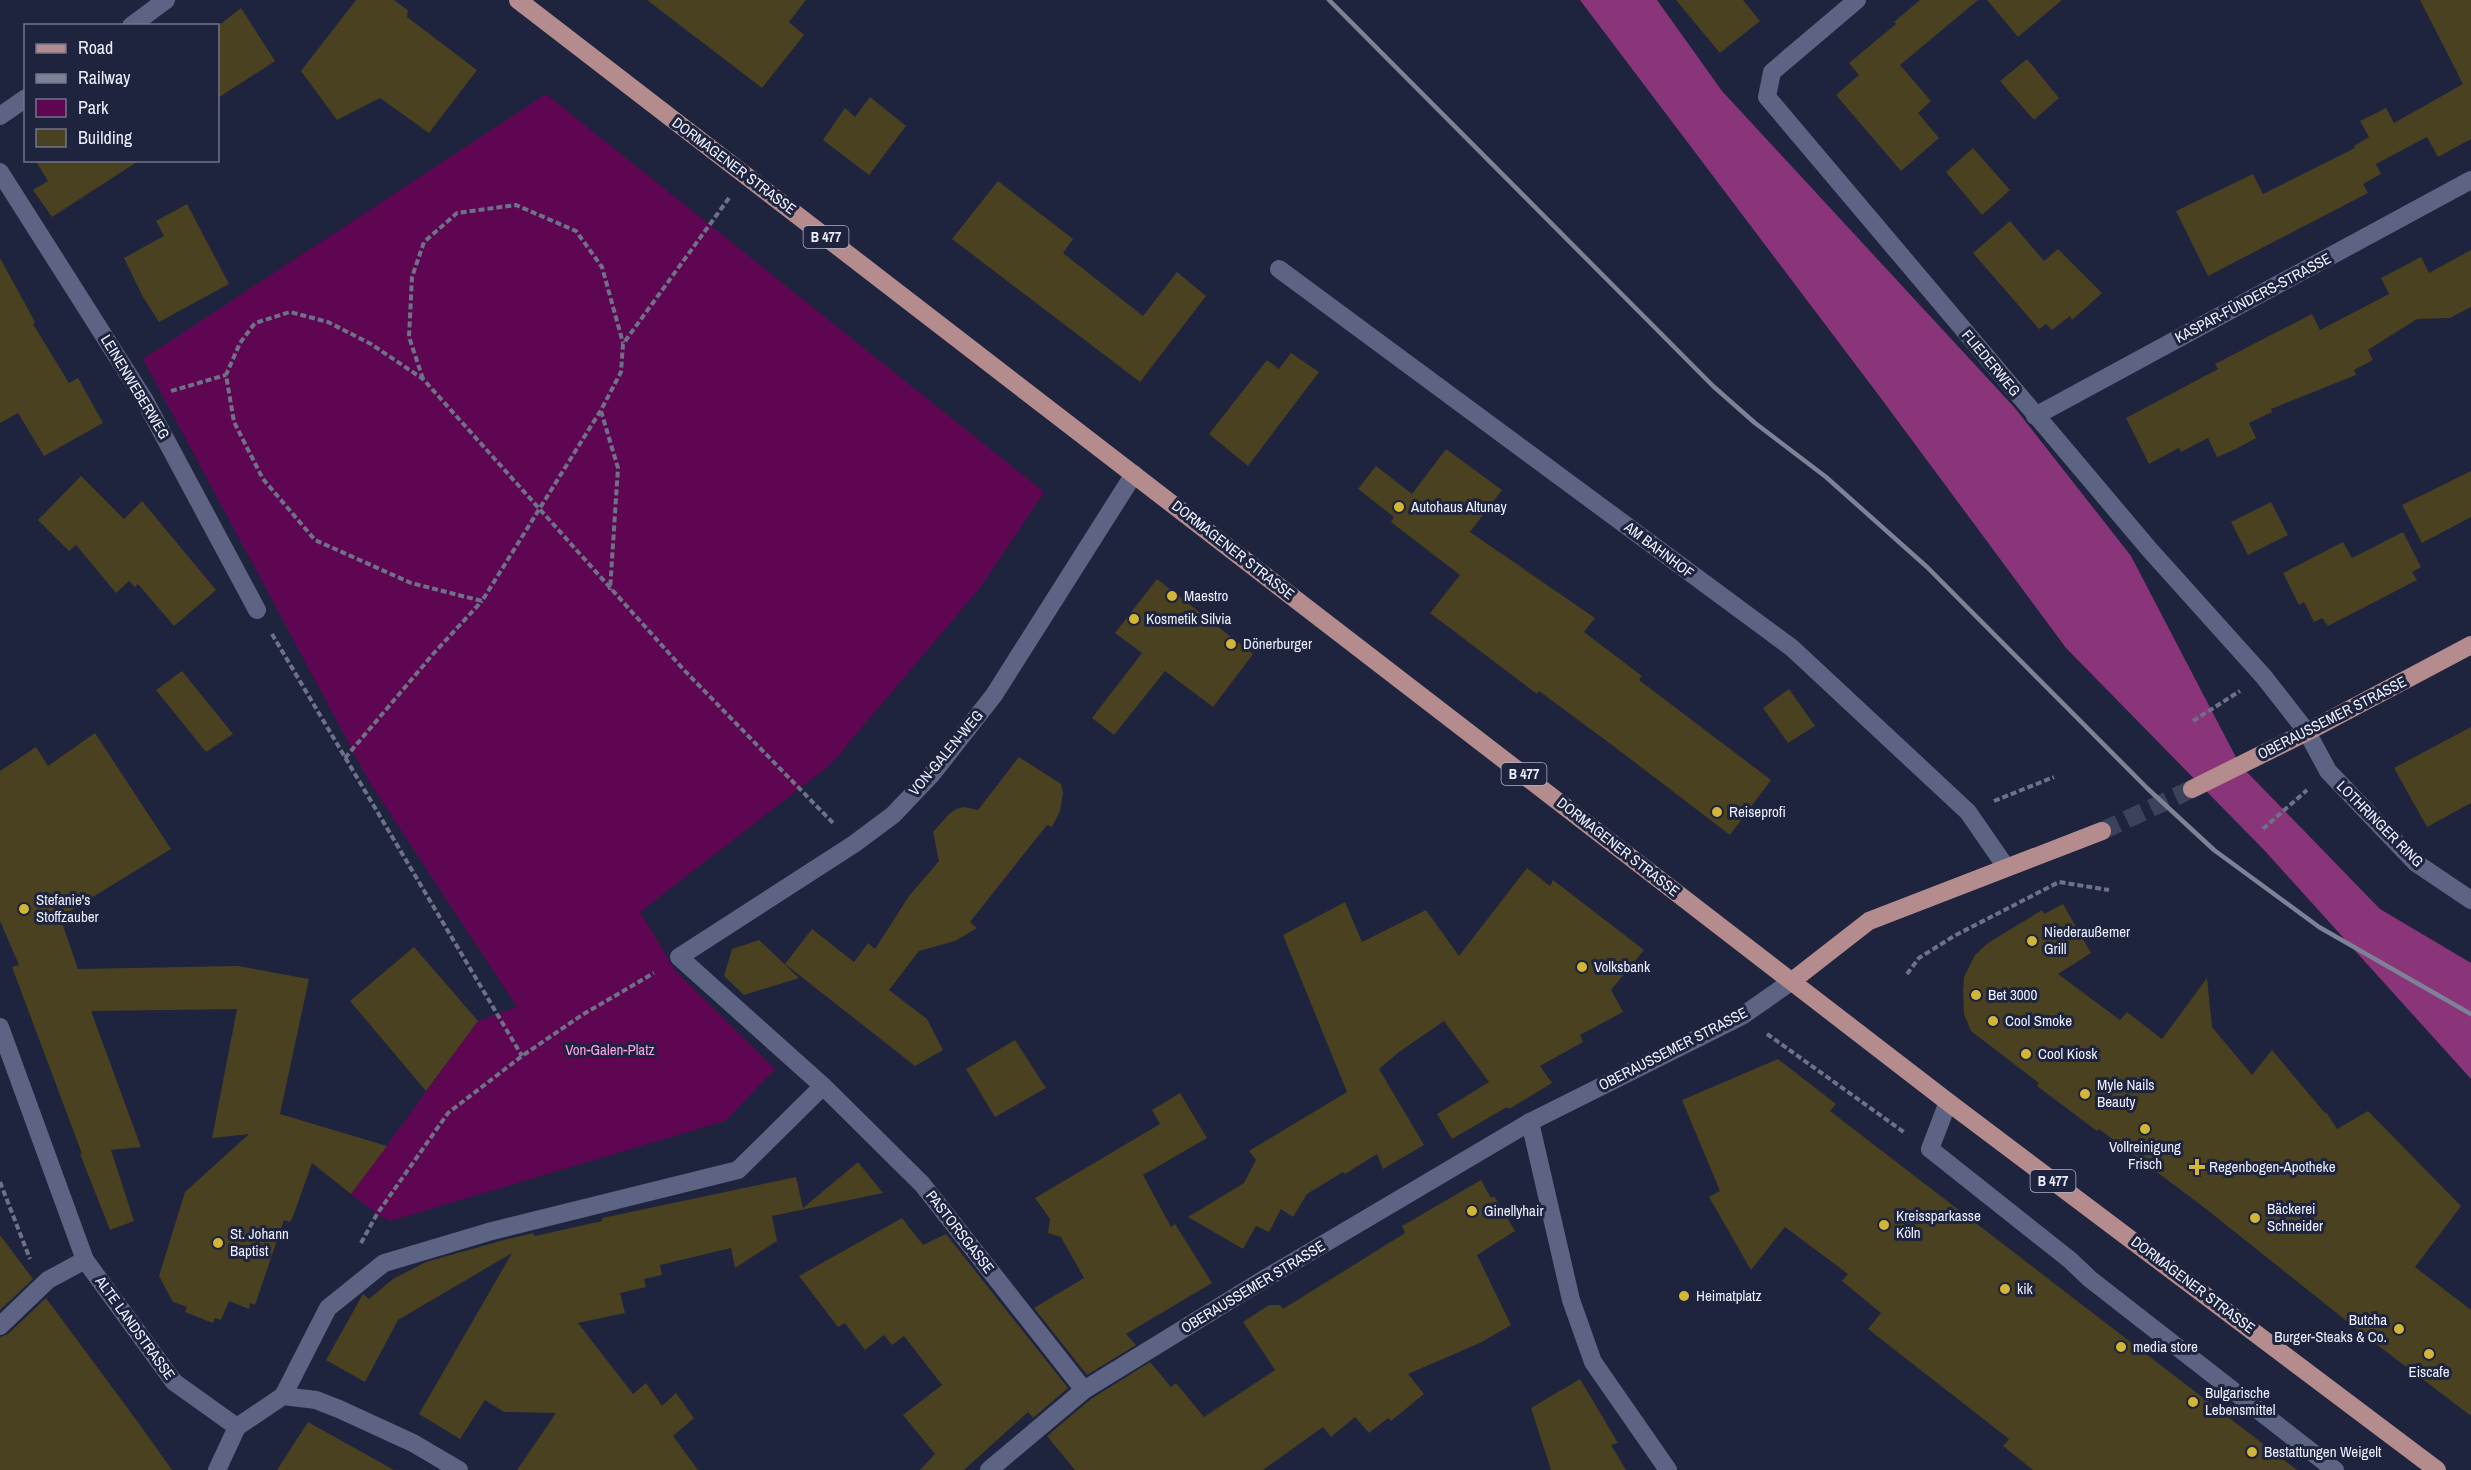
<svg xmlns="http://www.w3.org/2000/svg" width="2471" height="1470" font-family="'Archivo Narrow',sans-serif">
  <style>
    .green { fill: #5f0652 }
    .forest { fill: #8a347a }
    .building { fill: #494120 }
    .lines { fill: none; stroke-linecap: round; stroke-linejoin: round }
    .major-tunnel { stroke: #3d425b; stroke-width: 18; stroke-dasharray: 18 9; stroke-linecap: butt }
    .path { stroke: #6e7289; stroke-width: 4; stroke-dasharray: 6 3; stroke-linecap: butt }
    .minor { stroke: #5d6483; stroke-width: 18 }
    .major { stroke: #b58c8d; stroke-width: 18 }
    .rail { stroke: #7d8297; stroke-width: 4.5 }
    .poi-dot { fill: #d3b635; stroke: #1e233e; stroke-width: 2 }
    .labels { text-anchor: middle; stroke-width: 6; stroke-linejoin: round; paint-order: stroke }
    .shield { fill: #1e233e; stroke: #aeb2c4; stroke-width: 1.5 }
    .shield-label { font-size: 14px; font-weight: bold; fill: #ebeffe }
    .street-label { font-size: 15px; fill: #ebeffe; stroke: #1e233e }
    .poi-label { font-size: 15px; fill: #ebeffe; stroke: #1e233e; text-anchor: start }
    .park-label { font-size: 15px; fill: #fea1e8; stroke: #1e233e }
  </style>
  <rect width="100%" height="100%" fill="#1e233e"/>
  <polygon class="green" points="546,94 1044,492 979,589 830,765 640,912 675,970 775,1069 725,1121 390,1221 377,1214 351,1194 478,1021 517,1007 370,783 143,359"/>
  <polygon class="forest" points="1580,0 1657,0 1722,91 2015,408 2131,556 2240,765 2380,909 2471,963 2471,1079 2265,851 2066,648 1880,397"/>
  <g class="building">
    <polygon points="356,0 394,0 408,10 407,17 477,70 429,133 380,98 337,120 301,71"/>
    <polygon points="647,0 806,0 789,22 804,35 762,88"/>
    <polygon points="1676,0 1743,0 1760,21 1720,53"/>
    <polygon points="1920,0 1978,0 1900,65 1931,101 1918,113 1939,138 1901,171 1836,95 1859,75 1849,63 1896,24 1894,22"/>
    <polygon points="1987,0 2062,0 2018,37"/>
    <polygon points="2420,0 2471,0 2471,139 2438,157 2427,137 2376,164 2381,174 2363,184 2368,193 2208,276 2176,211 2253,174 2263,194 2355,148 2354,146 2369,137 2360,121 2386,108 2394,123 2463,84"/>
    <polygon points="241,8 275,61 218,98 218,26"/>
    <polygon points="2027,59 2059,98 2034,120 2000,81"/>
    <polygon points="870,97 906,126 869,175 823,140 845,108 855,117"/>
    <polygon points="1973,148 2010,190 1982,215 1946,172"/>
    <polygon points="35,160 140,160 52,217 33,190 48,181"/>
    <polygon points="998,181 1073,239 1063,253 1143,316 1177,272 1206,296 1140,382 952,239"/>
    <polygon points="187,204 229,284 159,322 143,297 124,258 164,236 156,221"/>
    <polygon points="2010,221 2044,261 2058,249 2102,293 2072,320 2070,316 2052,330 2046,324 2039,329 1973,253"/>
    <polygon points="2471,250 2471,307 2450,318 2417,319 2368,350 2373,360 2354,370 2356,375 2271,409 2272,412 2249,423 2256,438 2236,449 2217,457 2208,438 2181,452 2179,448 2149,464 2126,418 2218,369 2215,364 2312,314 2320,330 2389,294 2381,278 2421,257 2429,273"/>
    <polygon points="0,258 35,322 33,324 69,383 78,378 103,423 44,456 18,413 0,423"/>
    <polygon points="1291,353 1319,372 1248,466 1209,434 1267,360 1279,369"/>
    <polygon points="1446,449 1502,490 1470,532 1595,618 1584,632 1642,676 1639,680 1771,780 1730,835 1616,748 1539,691 1537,694 1430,613 1460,575 1391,522 1394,517 1358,489 1376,466 1412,494"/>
    <polygon points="2471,471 2471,517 2422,543 2402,505"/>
    <polygon points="81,476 124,519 142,501 216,590 174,626 138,584 135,587 129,581 116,593 76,545 69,551 38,520"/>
    <polygon points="2271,502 2288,535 2248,555 2231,522"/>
    <polygon points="2403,532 2421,567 2412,572 2417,580 2328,626 2322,618 2314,622 2304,602 2299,605 2283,573 2343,542 2352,558"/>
    <polygon points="1157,579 1253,654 1213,707 1165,671 1114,735 1092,718 1142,653 1115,633"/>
    <polygon points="182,671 233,734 206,752 156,690"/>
    <polygon points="1789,689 1815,726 1788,743 1763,708"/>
    <polygon points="2471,727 2471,803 2427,827 2394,768"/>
    <polygon points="95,733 171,849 60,917 78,969 238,966 309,979 280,1114 387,1146 351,1194 312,1163 294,1214 290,1222 284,1220 255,1305 250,1303 249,1309 229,1301 221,1320 215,1318 213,1323 185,1312 187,1307 173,1302 159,1276 185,1192 249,1134 212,1138 237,1009 91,1011 141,1147 111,1150 134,1221 110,1230 80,1154 82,1154 12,967 19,965 0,921 0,771 36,747 48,766"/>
    <polygon points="1019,757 1061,784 1063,793 1060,811 1052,827 1047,825 970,922 977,928 955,941 919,951 889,990 927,1019 943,1050 915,1066 785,964 812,929 854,962 868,943 875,949 909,896 939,861 933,832 949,814 956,809 964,807 978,810"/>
    <polygon points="1527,868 1550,886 1553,880 1644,950 1611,990 1623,1012 1580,1035 1583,1042 1540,1066 1552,1083 1509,1109 1507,1107 1452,1139 1437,1114 1489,1082 1444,1021 1399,1052 1379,1069 1424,1145 1383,1169 1377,1154 1345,1174 1343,1172 1307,1194 1293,1217 1281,1209 1269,1232 1256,1226 1243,1249 1188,1217 1244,1183 1256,1160 1249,1151 1347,1092 1283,935 1345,902 1362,942 1426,910 1459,956"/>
    <polygon points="2063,904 2091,953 2058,974 2120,1020 2127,1012 2162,1039 2207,978 2212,1027 2252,1075 2272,1050 2325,1113 2326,1112 2337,1129 2368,1111 2461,1206 2415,1267 2471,1310 2471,1416 2363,1334 2201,1205 2099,1129 2097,1131 2037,1086 2039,1083 1971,1031 1964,1014 1963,991 1964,977 1975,955 1988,943 2042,910 2044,914"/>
    <polygon points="759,940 799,978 744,995 724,976 732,949"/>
    <polygon points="414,947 478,1021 426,1091 350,1001"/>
    <polygon points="1015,1040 1046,1088 995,1117 966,1069"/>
    <polygon points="1778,1059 1836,1104 1830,1111 2297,1470 2033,1470 2003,1446 2009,1439 1868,1329 1881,1313 1842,1281 1848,1274 1785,1227 1751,1270 1709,1197 1720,1191 1682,1100"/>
    <polygon points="1180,1093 1207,1138 1143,1175 1171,1227 1175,1224 1212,1283 1126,1334 1136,1345 1087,1375 1034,1308 1084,1278 1061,1237 1048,1233 1050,1219 1035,1198 1160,1124 1152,1110"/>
    <polygon points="858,1162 883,1193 772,1216 777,1241 735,1268 731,1248 660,1265 662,1275 644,1279 646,1287 620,1293 625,1313 578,1323 633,1394 646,1383 662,1406 676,1393 694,1418 673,1436 698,1470 517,1470 556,1413 504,1412 485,1400 460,1439 419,1414 512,1253 398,1320 365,1382 326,1360 363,1294 369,1299 393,1279 426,1262 504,1240 533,1233 535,1236 602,1221 602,1218 796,1177 803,1208"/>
    <polygon points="1481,1180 1491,1198 1494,1196 1515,1231 1477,1255 1511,1325 1480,1343 1408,1374 1424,1394 1391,1421 1388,1418 1369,1433 1355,1417 1331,1437 1323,1427 1263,1470 1075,1470 1047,1436 1091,1399 1150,1362 1171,1387 1176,1383 1204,1417 1275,1370 1243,1322 1269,1305 1280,1305 1283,1309 1405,1233 1402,1226"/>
    <polygon points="902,1218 923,1245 946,1234 1068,1388 1033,1418 1028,1412 964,1470 920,1470 935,1454 903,1415 942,1385 904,1336 892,1345 884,1335 865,1350 845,1323 838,1327 799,1276"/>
    <polygon points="0,1235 33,1279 0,1310"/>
    <polygon points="46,1298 140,1425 172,1470 0,1470 0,1337 8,1334"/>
    <polygon points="1580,1379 1618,1443 1611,1445 1626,1470 1551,1470 1531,1408"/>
    <polygon points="308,1422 394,1470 277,1470"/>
  </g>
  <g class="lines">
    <polyline class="major-tunnel" points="2102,831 2192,789"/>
    <g class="path">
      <polyline points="729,198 623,344 621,372 601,410 482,601 411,583 315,540 263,479 234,422 226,375 240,343 255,323 290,312 328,322 371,344 423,379 684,670 834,824"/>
      <polyline points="423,379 409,337 412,277 424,242 457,213 516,205 576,231 602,267 623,343"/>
      <polyline points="171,391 226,375"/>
      <polyline points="601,411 618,468 610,590"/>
      <polyline points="272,634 522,1056"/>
      <polyline points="2193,721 2240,691"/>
      <polyline points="345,758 434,653 482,601"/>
      <polyline points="1994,801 2054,777"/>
      <polyline points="2263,829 2307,790"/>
      <polyline points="1907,974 1919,958 1954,936 2059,882 2109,890"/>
      <polyline points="1767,1034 1905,1133"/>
      <polyline points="0,1182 30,1259"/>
      <polyline points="361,1243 377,1214 448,1113 522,1056 582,1015 654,973"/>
    </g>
    <g class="minor">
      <polyline points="1857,0 1772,72 1767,97 2149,549 2264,677 2307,732 2328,771 2416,863 2471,900"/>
      <polyline points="131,26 166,0"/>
      <polyline points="0,116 26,98"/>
      <polyline points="0,172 144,399 257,610"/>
      <polyline points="1279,269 1792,648 1968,812 2006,867"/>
      <polyline points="2035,416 2471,180"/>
      <polyline points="0,1027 85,1260 174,1382 237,1427"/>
      <polyline points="1948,1102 1930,1149 2070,1260 2090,1279 2335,1470"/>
      <polyline points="1530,1122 1571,1300 1593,1362 1668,1470"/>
      <polyline points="0,1326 48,1280 85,1260"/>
      <polyline points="1084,1390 922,1184 823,1086 679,957 854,844 893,815 932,774 994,695 1134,474"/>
      <polyline points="283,1396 328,1308 384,1263 488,1232 738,1170 823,1086"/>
      <polyline points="237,1427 283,1396 316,1400 339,1409 413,1443 459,1470"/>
      <polyline points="217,1470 237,1427"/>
      <polyline points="989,1470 1084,1390 1266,1278 1530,1122 1742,1016 1792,981"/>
    </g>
    <g class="major">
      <polyline points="518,0 1948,1102 2437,1470"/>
      <polyline points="2192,789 2307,732 2471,645"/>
      <polyline points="1792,981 1869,921 2102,831"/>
    </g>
    <polyline class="rail" points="1329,0 1713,386 1755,423 1826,477 1927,567 2148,789 2214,850 2319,927 2471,1014"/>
  </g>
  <g class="poi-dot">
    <circle cx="1399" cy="507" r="6"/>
    <circle cx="1172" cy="596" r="6"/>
    <circle cx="1134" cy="619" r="6"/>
    <circle cx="1231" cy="644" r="6"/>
    <circle cx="1717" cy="812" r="6"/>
    <circle cx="24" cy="909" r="6"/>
    <circle cx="2032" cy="941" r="6"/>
    <circle cx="1582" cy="967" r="6"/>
    <circle cx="1976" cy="995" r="6"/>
    <circle cx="1993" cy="1021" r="6"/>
    <circle cx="2026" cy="1054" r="6"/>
    <circle cx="2085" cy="1094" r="6"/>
    <circle cx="2145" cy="1129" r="6"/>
    <path d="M2194 1158h6v6h6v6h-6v6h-6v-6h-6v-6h6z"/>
    <circle cx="1472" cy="1211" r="6"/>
    <circle cx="2255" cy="1218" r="6"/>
    <circle cx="1884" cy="1225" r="6"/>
    <circle cx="218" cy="1243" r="6"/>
    <circle cx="2005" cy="1289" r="6"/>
    <circle cx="1684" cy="1296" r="6"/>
    <circle cx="2399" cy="1329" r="6"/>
    <circle cx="2121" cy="1347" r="6"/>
    <circle cx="2429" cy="1354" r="6"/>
    <circle cx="2193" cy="1402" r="6"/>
    <circle cx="2252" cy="1452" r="6"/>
  </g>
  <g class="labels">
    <g class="shield">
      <rect x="803.5" y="226" width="45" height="22" rx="4.5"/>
      <rect x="1501.5" y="763" width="45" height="22" rx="4.5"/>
      <rect x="2030.5" y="1170" width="45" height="22" rx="4.5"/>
    </g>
    <g class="shield-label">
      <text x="826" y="242">B 477</text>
      <text x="1524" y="779">B 477</text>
      <text x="2053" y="1186">B 477</text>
    </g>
    <g class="street-label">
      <text transform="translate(734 166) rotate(37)" y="5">DORMAGENER STRASSE</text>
      <text transform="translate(2253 298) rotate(-28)" y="5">KASPAR-FÜNDERS-STRASSE</text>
      <text transform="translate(1991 363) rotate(50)" y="5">FLIEDERWEG</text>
      <text transform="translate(135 387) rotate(59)" y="5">LEINENWEBERWEG</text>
      <text transform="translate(1233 550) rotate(38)" y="5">DORMAGENER STRASSE</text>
      <text transform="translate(1659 550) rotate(37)" y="5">AM BAHNHOF</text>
      <text transform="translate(2332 718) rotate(-27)" y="5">OBERAUSSEMER STRASSE</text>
      <text transform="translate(946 753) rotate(-50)" y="5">VON-GALEN-WEG</text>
      <text transform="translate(2380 824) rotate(45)" y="5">LOTHRINGER RING</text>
      <text transform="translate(1618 847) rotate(38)" y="5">DORMAGENER STRASSE</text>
      <text transform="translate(1673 1049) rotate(-27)" y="5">OBERAUSSEMER STRASSE</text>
      <text transform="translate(960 1232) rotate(52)" y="5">PASTORSGASSE</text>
      <text transform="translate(2193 1285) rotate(37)" y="5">DORMAGENER STRASSE</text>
      <text transform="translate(1253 1287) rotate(-31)" y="5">OBERAUSSEMER STRASSE</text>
      <text transform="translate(135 1328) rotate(54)" y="5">ALTE LANDSTRASSE</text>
    </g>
    <g class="poi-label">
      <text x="1411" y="512">Autohaus Altunay</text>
      <text x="1184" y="601">Maestro</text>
      <text x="1146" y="624">Kosmetik Silvia</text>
      <text x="1243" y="649">Dönerburger</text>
      <text x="1729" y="817">Reiseprofi</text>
      <text x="36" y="905">Stefanie's<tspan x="36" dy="17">Stoffzauber</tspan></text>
      <text x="2044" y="937">Niederaußemer<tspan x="2044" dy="17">Grill</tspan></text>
      <text x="1594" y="972">Volksbank</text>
      <text x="1988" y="1000">Bet 3000</text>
      <text x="2005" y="1026">Cool Smoke</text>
      <text x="2038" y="1059">Cool Kiosk</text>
      <text x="2097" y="1090">Myle Nails<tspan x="2097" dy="17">Beauty</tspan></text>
      <text x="2145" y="1152" text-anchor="middle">Vollreinigung<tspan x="2145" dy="17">Frisch</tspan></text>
      <text x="2209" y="1172">Regenbogen-Apotheke</text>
      <text x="2267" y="1214">Bäckerei<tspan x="2267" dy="17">Schneider</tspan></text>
      <text x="1484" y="1216">Ginellyhair</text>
      <text x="1896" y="1221">Kreissparkasse<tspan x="1896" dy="17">Köln</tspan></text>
      <text x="230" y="1239">St. Johann<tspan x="230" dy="17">Baptist</tspan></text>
      <text x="2017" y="1294">kik</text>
      <text x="1696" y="1301">Heimatplatz</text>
      <text x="2387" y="1325" text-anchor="end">Butcha<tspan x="2387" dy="17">Burger-Steaks &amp; Co.</tspan></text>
      <text x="2133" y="1352">media store</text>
      <text x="2429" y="1377" text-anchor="middle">Eiscafe</text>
      <text x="2205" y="1398">Bulgarische<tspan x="2205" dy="17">Lebensmittel</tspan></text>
      <text x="2264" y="1457">Bestattungen Weigelt</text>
    </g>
    <g class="park-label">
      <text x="610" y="1055">Von-Galen-Platz</text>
    </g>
  </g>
  <rect x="24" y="24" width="195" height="138" fill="#1e233e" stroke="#70758b" stroke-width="1.5"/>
  <rect x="36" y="44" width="30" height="9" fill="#b58c8d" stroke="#70758b" stroke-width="1.5"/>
  <text x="78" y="54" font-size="18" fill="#ebeffe">Road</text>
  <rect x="36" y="74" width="30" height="9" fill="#7d8297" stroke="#70758b" stroke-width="1.5"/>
  <text x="78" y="84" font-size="18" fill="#ebeffe">Railway</text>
  <rect x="36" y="99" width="30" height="18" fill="#5f0652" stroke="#70758b" stroke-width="1.5"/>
  <text x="78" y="114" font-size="18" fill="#ebeffe">Park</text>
  <rect x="36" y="129" width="30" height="18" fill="#494120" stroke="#70758b" stroke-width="1.5"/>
  <text x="78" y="144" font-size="18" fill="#ebeffe">Building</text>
</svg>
